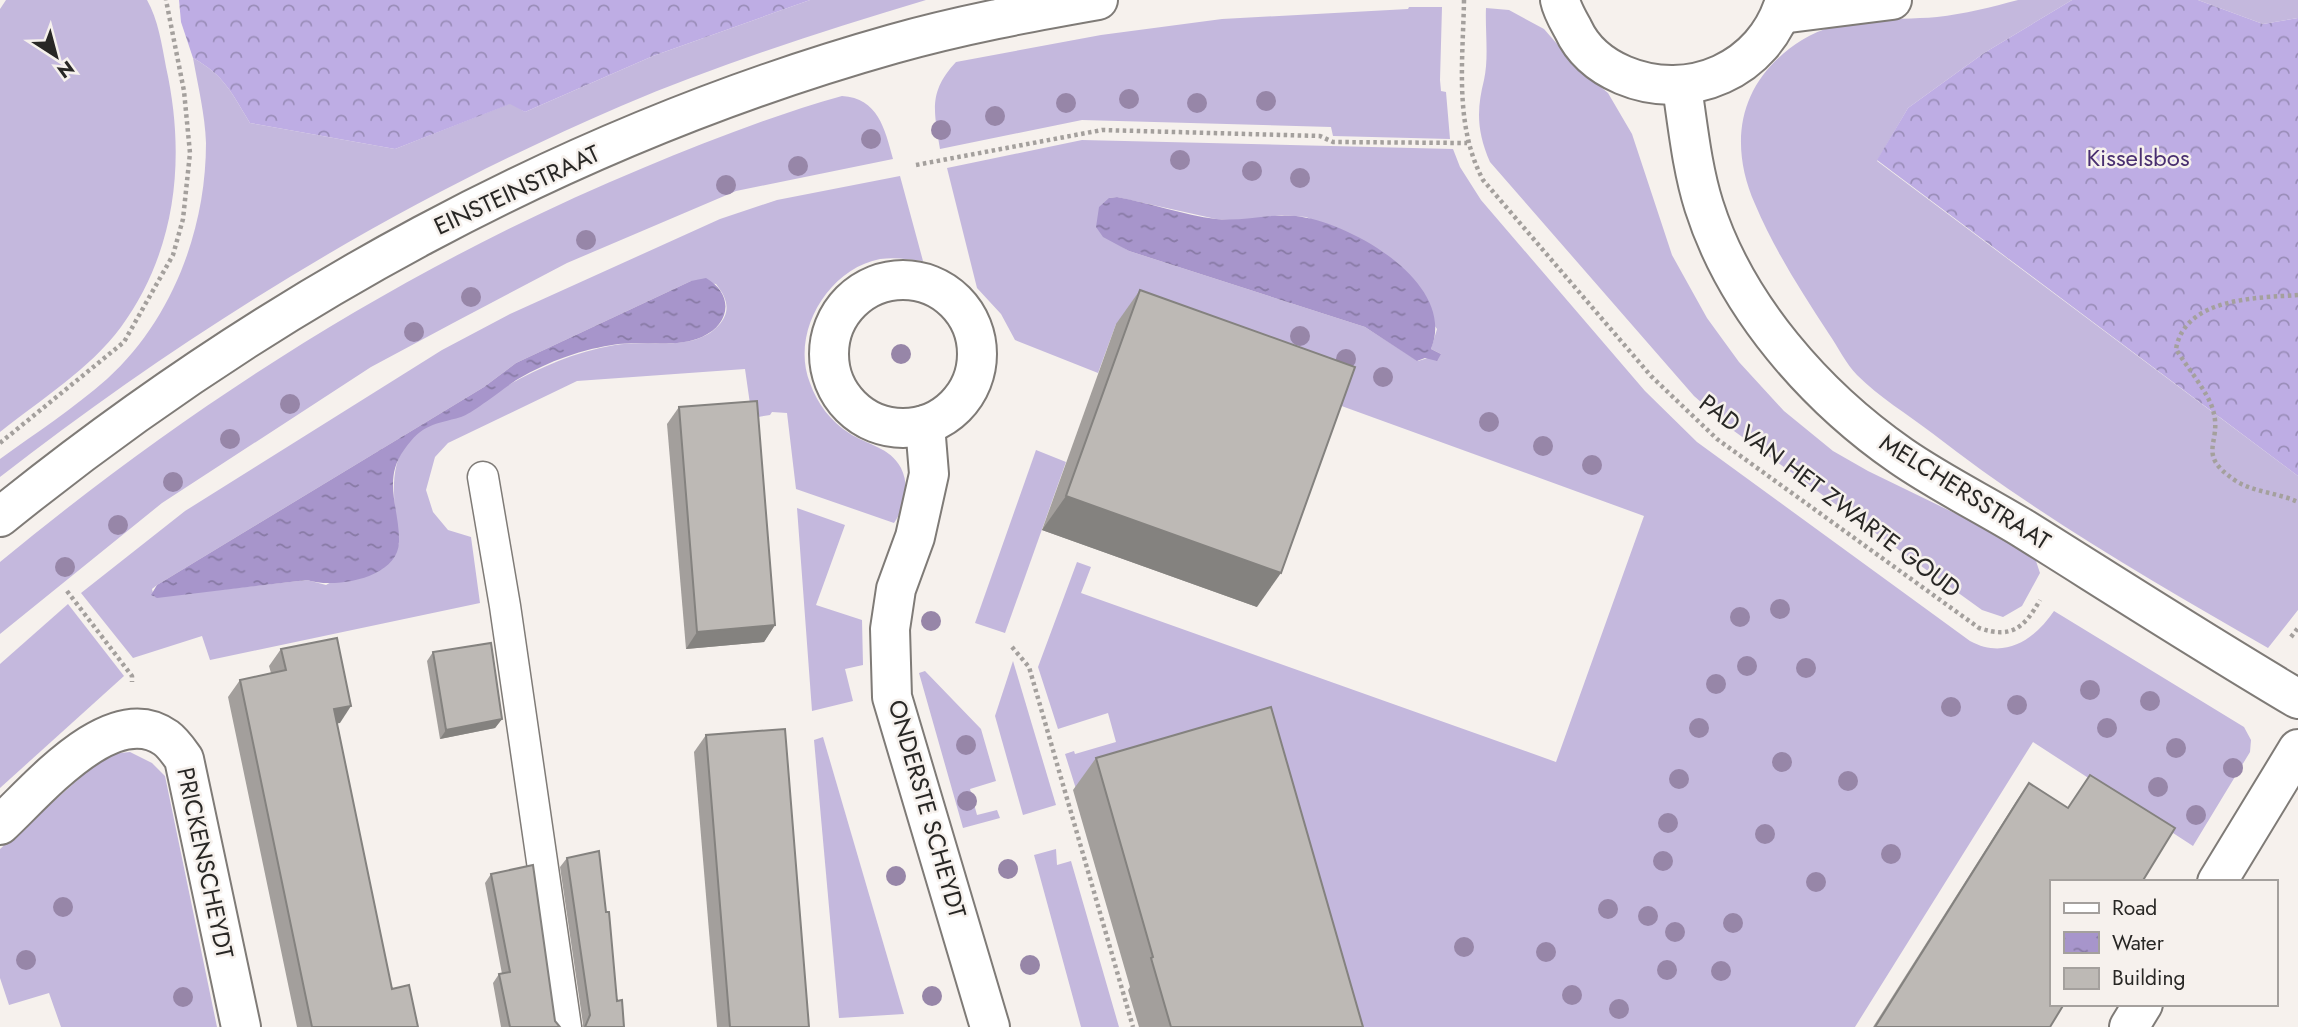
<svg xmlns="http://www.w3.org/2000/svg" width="2298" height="1027" font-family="Jost,sans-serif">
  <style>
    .grass { fill: #c4b8dd; fill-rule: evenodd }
    .forest { fill: url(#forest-crowns) }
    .water { fill: url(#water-ripples) }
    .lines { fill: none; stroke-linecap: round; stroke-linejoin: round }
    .service-casing { stroke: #7f7b77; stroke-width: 33 }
    .minor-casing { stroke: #7f7b77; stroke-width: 42 }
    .tertiary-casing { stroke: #7f7b77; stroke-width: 42 }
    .path { stroke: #a4a09d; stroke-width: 4.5; stroke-dasharray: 3.5 3.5; stroke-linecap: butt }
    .service { stroke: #fff; stroke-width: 30 }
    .minor { stroke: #fff; stroke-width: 38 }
    .tertiary { stroke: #fff; stroke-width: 38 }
    .tree { fill: #9786a8 }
    .wall { fill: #a39f9c }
    .shaded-wall { fill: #84827f }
    .building { fill: #bdb9b5; stroke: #84827f; stroke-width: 2 }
    .labels { text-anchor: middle; stroke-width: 5; stroke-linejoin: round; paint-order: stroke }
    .park-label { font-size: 24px; fill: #492f70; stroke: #f6f1ed }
    .street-label { font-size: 24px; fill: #282725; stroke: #f6f1ed }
  </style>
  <defs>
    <pattern id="forest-crowns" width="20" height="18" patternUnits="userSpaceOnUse" patternTransform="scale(1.75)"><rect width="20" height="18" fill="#beade4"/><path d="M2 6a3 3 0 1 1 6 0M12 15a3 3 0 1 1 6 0" fill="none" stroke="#9a8db9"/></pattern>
    <pattern id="water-ripples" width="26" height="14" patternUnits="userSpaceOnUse" patternTransform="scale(1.75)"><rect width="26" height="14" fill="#a795cb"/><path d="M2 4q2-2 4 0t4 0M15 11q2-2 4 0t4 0" fill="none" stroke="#887aa5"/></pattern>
  </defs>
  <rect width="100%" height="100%" fill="#f6f1ed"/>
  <g class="grass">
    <path d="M6 0H147C158 19 162 45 166 67 186 157 177 250 121 327 90 369 40 400 0 432V9Z"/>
    <path d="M810 0H926C823 31 720 64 621 106 398 202 191 328 0 477V459C36 433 74 408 107 379 172 320 206 230 206 143 205 115 198 86 193 58 225 76 231 92 250 123L395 149 511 103 525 112 653 56Z"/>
    <path d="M2018 0H2072L1984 53 1908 108 1877 161 2298 476V610L2268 648C2152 581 2037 515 1932 433 1907 414 1879 397 1857 375 1846 364 1838 347 1829 334 1801 291 1775 251 1755 204 1727 140 1740 79 1802 40 1842 15 1892 21 1937 17 1964 14 1992 7 2018 0Z"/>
    <polygon points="2198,0 2298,0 2298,18 2263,24"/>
    <path d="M1409 7H1442L1440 80 1441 91 1446 92 1450 139 1333 136 1331 127 1082 120 940 149C934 111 928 92 956 62L1101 35 1222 19 1408 9Z"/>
    <path d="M1486 8 1509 10 1544 29 1579 69 1608 93 1632 134 1672 255 1707 318 1739 362 1784 411 1833 451 1868 471 1977 524 2029 555 2036 561 2040 573 2022 606 2003 617 1982 610 1734 431 1694 396 1490 162C1476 130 1477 108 1484 80 1489 58 1485 30 1486 8Z"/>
    <path d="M842 96C878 98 885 129 893 159L736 191 567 263 455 322 371 367 162 503 0 634V562C195 401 409 265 643 168 708 141 774 115 842 96Z"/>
    <path d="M1082 140 1453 149 1460 167 1481 200 1645 391 1697 442 1970 641C2005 660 2034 640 2054 611L2244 727 2251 740 2250 752 2193 846 2033 742 1855 1027H1332L1076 789 1065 754 1074 751 1075 754 1116 742 1108 713 1058 729 1038 667 1077 562 1091 567 1081 593 1556 762 1644 516 1116 324 1098 373 1015 340 1001 314 977 288 947 168ZM1117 197 1216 219 1242 221 1282 215 1306 217 1367 243 1381 253 1437 329 1431 349 1441 354 1418 361 1365 327 1129 251 1113 241 1109 198Z"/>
    <path d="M900 176 923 261C908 259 895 257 880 259 828 269 790 333 810 383 817 403 831 422 849 433 867 445 890 447 901 468 910 486 905 507 894 523L796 489 787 413 772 412 770 415 752 418 745 369 577 381 448 443 435 457 426 490 433 512 448 530 471 537 480 603 210 660 202 636 133 658 81 593 185 511 442 350 510 314 720 219 777 200ZM691 281 716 284C727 298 732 311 718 326 694 352 647 340 615 345 552 356 508 385 455 416 381 433 392 487 399 544L326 585 307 580 154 597 152 589 157 585 484 387 516 363Z"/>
    <polygon points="1036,450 1066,462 1005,633 975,623"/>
    <polygon points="797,508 845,525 816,605 862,620 863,665 845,669 853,701 812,711"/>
    <polygon points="68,604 124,676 0,788 0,664"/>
    <polygon points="1013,661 1056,805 1023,815 995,716"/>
    <polygon points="925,671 981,729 996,781 970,789 977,815 997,810 1000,818 963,828 919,673"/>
    <polygon points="823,737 904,1014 839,1018 814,740"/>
    <polygon points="130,752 152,763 165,776 217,1027 61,1027 49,993 9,1005 0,978 0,849 99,761 110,754"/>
    <polygon points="1056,849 1057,865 1071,861 1119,1027 1081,1027 1034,855"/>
  </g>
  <g class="forest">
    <path d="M179 0H810L653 56 525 112 510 104 395 149 250 123C231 92 225 76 193 58L181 22Z"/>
    <polygon points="2072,0 2198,0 2263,24 2298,18 2298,476 1877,160 1908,108 1984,53"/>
  </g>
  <g class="water">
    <path d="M1117 197C1150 203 1183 215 1216 219 1243 222 1270 213 1296 216 1350 222 1458 283 1431 349L1441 354 1437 361 1425 358 1417 361 1365 327 1129 251 1103 237 1096 227 1099 207 1109 198Z"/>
    <path d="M706 278C734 294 731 324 702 337 678 348 644 341 618 344 582 349 549 361 518 379 505 387 473 413 461 417 434 425 423 423 404 450 382 480 400 510 399 542 398 579 333 589 307 580L157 598 151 595 157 585 484 387 516 363 691 281Z"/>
  </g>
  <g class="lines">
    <g class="service-casing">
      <polyline id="service" points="483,477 505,606 566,1027"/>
    </g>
    <g class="minor-casing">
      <g id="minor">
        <path d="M1682 87C1688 127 1692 168 1704 206 1736 307 1816 397 1901 456 1940 483 1983 504 2024 529 2115 586 2205 644 2298 699"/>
        <circle cx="903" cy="354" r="74"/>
        <polyline points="925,425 929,474 915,537 896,589 890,629 892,697 990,1027"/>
        <path d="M0 825C36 792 112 699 166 738 173 743 179 752 184 759L241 1027"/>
        <polyline points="2217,882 2298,749"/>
        <polyline points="2129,1027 2143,1004"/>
      </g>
    </g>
    <g class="tertiary-casing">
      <g id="tertiary">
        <path d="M1560 0C1562 10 1568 20 1573 29 1583 51 1602 66 1623 75 1689 103 1765 70 1785 0"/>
        <polyline points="1781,14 1892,0"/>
        <path d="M0 517C263 304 567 136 893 44 960 25 1030 12 1098 0"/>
      </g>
    </g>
    <g class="path">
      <path d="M1464 0C1463 61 1454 125 1483 180L1651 376 1717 439 1979 628C2012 639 2024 628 2040 600"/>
      <polyline points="916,165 1102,130 1320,136 1333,142 1467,143"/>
      <path d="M2298 295C2258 298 2185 297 2176 349 2186 366 2208 392 2213 410 2223 444 2194 453 2236 481 2253 492 2279 493 2298 502"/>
      <polyline points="0,443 124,342 173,255 183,219 190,153 184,91 166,0"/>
      <polyline points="67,591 132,676 132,682"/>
      <polyline points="2291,637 2298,628"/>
      <polyline points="1012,647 1029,667 1133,1027"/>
    </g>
    <use href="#service" class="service"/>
    <use href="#minor" class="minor"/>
    <use href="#tertiary" class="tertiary"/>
  </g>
  <g class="tree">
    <circle cx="1129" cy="99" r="10"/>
    <circle cx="1266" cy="101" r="10"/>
    <circle cx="1066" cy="103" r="10"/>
    <circle cx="1197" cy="103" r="10"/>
    <circle cx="995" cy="116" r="10"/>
    <circle cx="941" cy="130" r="10"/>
    <circle cx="871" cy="139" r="10"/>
    <circle cx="1180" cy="160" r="10"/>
    <circle cx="798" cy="166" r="10"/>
    <circle cx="1252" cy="171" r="10"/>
    <circle cx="1300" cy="178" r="10"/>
    <circle cx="726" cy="185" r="10"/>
    <circle cx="586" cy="240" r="10"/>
    <circle cx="471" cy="297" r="10"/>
    <circle cx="414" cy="332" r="10"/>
    <circle cx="1300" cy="336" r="10"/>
    <circle cx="901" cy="354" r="10"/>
    <circle cx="1346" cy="359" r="10"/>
    <circle cx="1383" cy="377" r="10"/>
    <circle cx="290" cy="404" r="10"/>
    <circle cx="1489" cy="422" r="10"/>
    <circle cx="230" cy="439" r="10"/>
    <circle cx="1543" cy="446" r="10"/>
    <circle cx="1592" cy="465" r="10"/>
    <circle cx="173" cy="482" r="10"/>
    <circle cx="118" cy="525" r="10"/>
    <circle cx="65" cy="567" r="10"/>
    <circle cx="1780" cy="609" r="10"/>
    <circle cx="1740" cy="617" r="10"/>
    <circle cx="931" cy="621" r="10"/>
    <circle cx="1747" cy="666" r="10"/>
    <circle cx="1806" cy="668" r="10"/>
    <circle cx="1716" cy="684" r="10"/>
    <circle cx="2090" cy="690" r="10"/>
    <circle cx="2150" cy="701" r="10"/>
    <circle cx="2017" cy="705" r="10"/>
    <circle cx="1951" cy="707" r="10"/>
    <circle cx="1699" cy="728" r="10"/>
    <circle cx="2107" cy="728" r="10"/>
    <circle cx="966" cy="745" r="10"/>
    <circle cx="2176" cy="748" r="10"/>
    <circle cx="1782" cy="762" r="10"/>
    <circle cx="2233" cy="768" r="10"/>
    <circle cx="1679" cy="779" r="10"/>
    <circle cx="1848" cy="781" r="10"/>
    <circle cx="2158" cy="787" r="10"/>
    <circle cx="967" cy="801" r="10"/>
    <circle cx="2196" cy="815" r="10"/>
    <circle cx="1668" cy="823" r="10"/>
    <circle cx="1765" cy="834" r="10"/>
    <circle cx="1891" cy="854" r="10"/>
    <circle cx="1663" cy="861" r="10"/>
    <circle cx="1008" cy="869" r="10"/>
    <circle cx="896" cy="876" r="10"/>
    <circle cx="1816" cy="882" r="10"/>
    <circle cx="63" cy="907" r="10"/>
    <circle cx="1608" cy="909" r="10"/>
    <circle cx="1648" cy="916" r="10"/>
    <circle cx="1733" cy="923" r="10"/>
    <circle cx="1675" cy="932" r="10"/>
    <circle cx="1464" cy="947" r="10"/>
    <circle cx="1546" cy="952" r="10"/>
    <circle cx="26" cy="960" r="10"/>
    <circle cx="1030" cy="965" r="10"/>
    <circle cx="1667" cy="970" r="10"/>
    <circle cx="1721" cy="971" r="10"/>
    <circle cx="1572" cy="995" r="10"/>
    <circle cx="932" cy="996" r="10"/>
    <circle cx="183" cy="997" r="10"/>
    <circle cx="1619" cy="1009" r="10"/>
  </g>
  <g class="wall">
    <polygon points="1140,290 1257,607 1042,530 1116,324"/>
    <polygon points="679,407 775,625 764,642 686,649 667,424"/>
    <polygon points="281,649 340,723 337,723 392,989 418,1027 297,1027 228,697 240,680 271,673 269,666"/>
    <polygon points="433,652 502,719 495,728 440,739 427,661"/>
    <polygon points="706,735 809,1027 717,1027 694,752"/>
    <polygon points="1096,758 1363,1027 1139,1027 1128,990 1130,987 1073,790"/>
    <polygon points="2090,775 2050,1027 1873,1027 2017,800 2029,783 2068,808"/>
    <polygon points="567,858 617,1001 624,1027 582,1027 583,1024 560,867"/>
    <polygon points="491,874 555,1021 560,1027 501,1027 493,983 499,974 502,974 485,883"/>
  </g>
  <g class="shaded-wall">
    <polygon points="1066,496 1281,573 1257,607 1042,530"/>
    <polygon points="775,625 764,642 686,649 697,632"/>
    <polygon points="351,706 340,723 322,726 334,709"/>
    <polygon points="502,719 495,728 440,739 446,730"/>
  </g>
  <g class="building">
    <polygon points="1140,290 1355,367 1281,573 1066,496"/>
    <polygon points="757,401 775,625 697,632 679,407"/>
    <polygon points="337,638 351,706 334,709 392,989 409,985 418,1027 312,1027 240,680 286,670 281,649"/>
    <polygon points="491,643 502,719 446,730 433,652"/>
    <polygon points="1271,707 1363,1027 1171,1027 1151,958 1153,957 1096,758"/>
    <polygon points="785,729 809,1027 730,1027 706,735"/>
    <polygon points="2090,775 2175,828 2142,882 2051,882 2051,1004 2064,1004 2050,1027 1875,1027 2029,783 2068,808"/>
    <polygon points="599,851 606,912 609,912 617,1001 622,1000 624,1027 585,1027 590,1015 567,858"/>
    <polygon points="533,865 555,1021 560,1027 510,1027 499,974 510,972 491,874"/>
  </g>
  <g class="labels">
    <g class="park-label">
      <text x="2138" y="166">Kisselsbos</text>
    </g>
    <g class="street-label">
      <text transform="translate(517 190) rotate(-25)" y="8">EINSTEINSTRAAT</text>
      <text transform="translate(1965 492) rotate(32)" y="8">MELCHERSSTRAAT</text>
      <text transform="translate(1830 496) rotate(37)" y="8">PAD VAN HET ZWARTE GOUD</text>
      <text transform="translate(927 809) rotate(74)" y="8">ONDERSTE SCHEYDT</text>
      <text transform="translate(205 863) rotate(78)" y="8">PRICKENSCHEYDT</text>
    </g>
  </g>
  <rect x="2050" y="880" width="228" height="126" fill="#f6f1ed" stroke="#a4a09d" stroke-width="2"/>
  <rect x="2064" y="903" width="35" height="10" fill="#ffffff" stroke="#a4a09d" stroke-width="2"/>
  <text x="2112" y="915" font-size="21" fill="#282725">Road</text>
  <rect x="2064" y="932" width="35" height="21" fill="url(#water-ripples)" stroke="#a4a09d" stroke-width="2"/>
  <text x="2112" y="950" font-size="21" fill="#282725">Water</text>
  <rect x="2064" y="968" width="35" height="21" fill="#bdb9b5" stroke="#a4a09d" stroke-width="2"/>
  <text x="2112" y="985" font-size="21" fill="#282725">Building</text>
  <g transform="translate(56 56) rotate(144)" stroke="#f6f1ed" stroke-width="5" paint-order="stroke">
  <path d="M0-5L12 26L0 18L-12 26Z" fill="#282725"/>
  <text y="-10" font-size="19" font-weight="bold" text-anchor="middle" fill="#282725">N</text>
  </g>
</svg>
